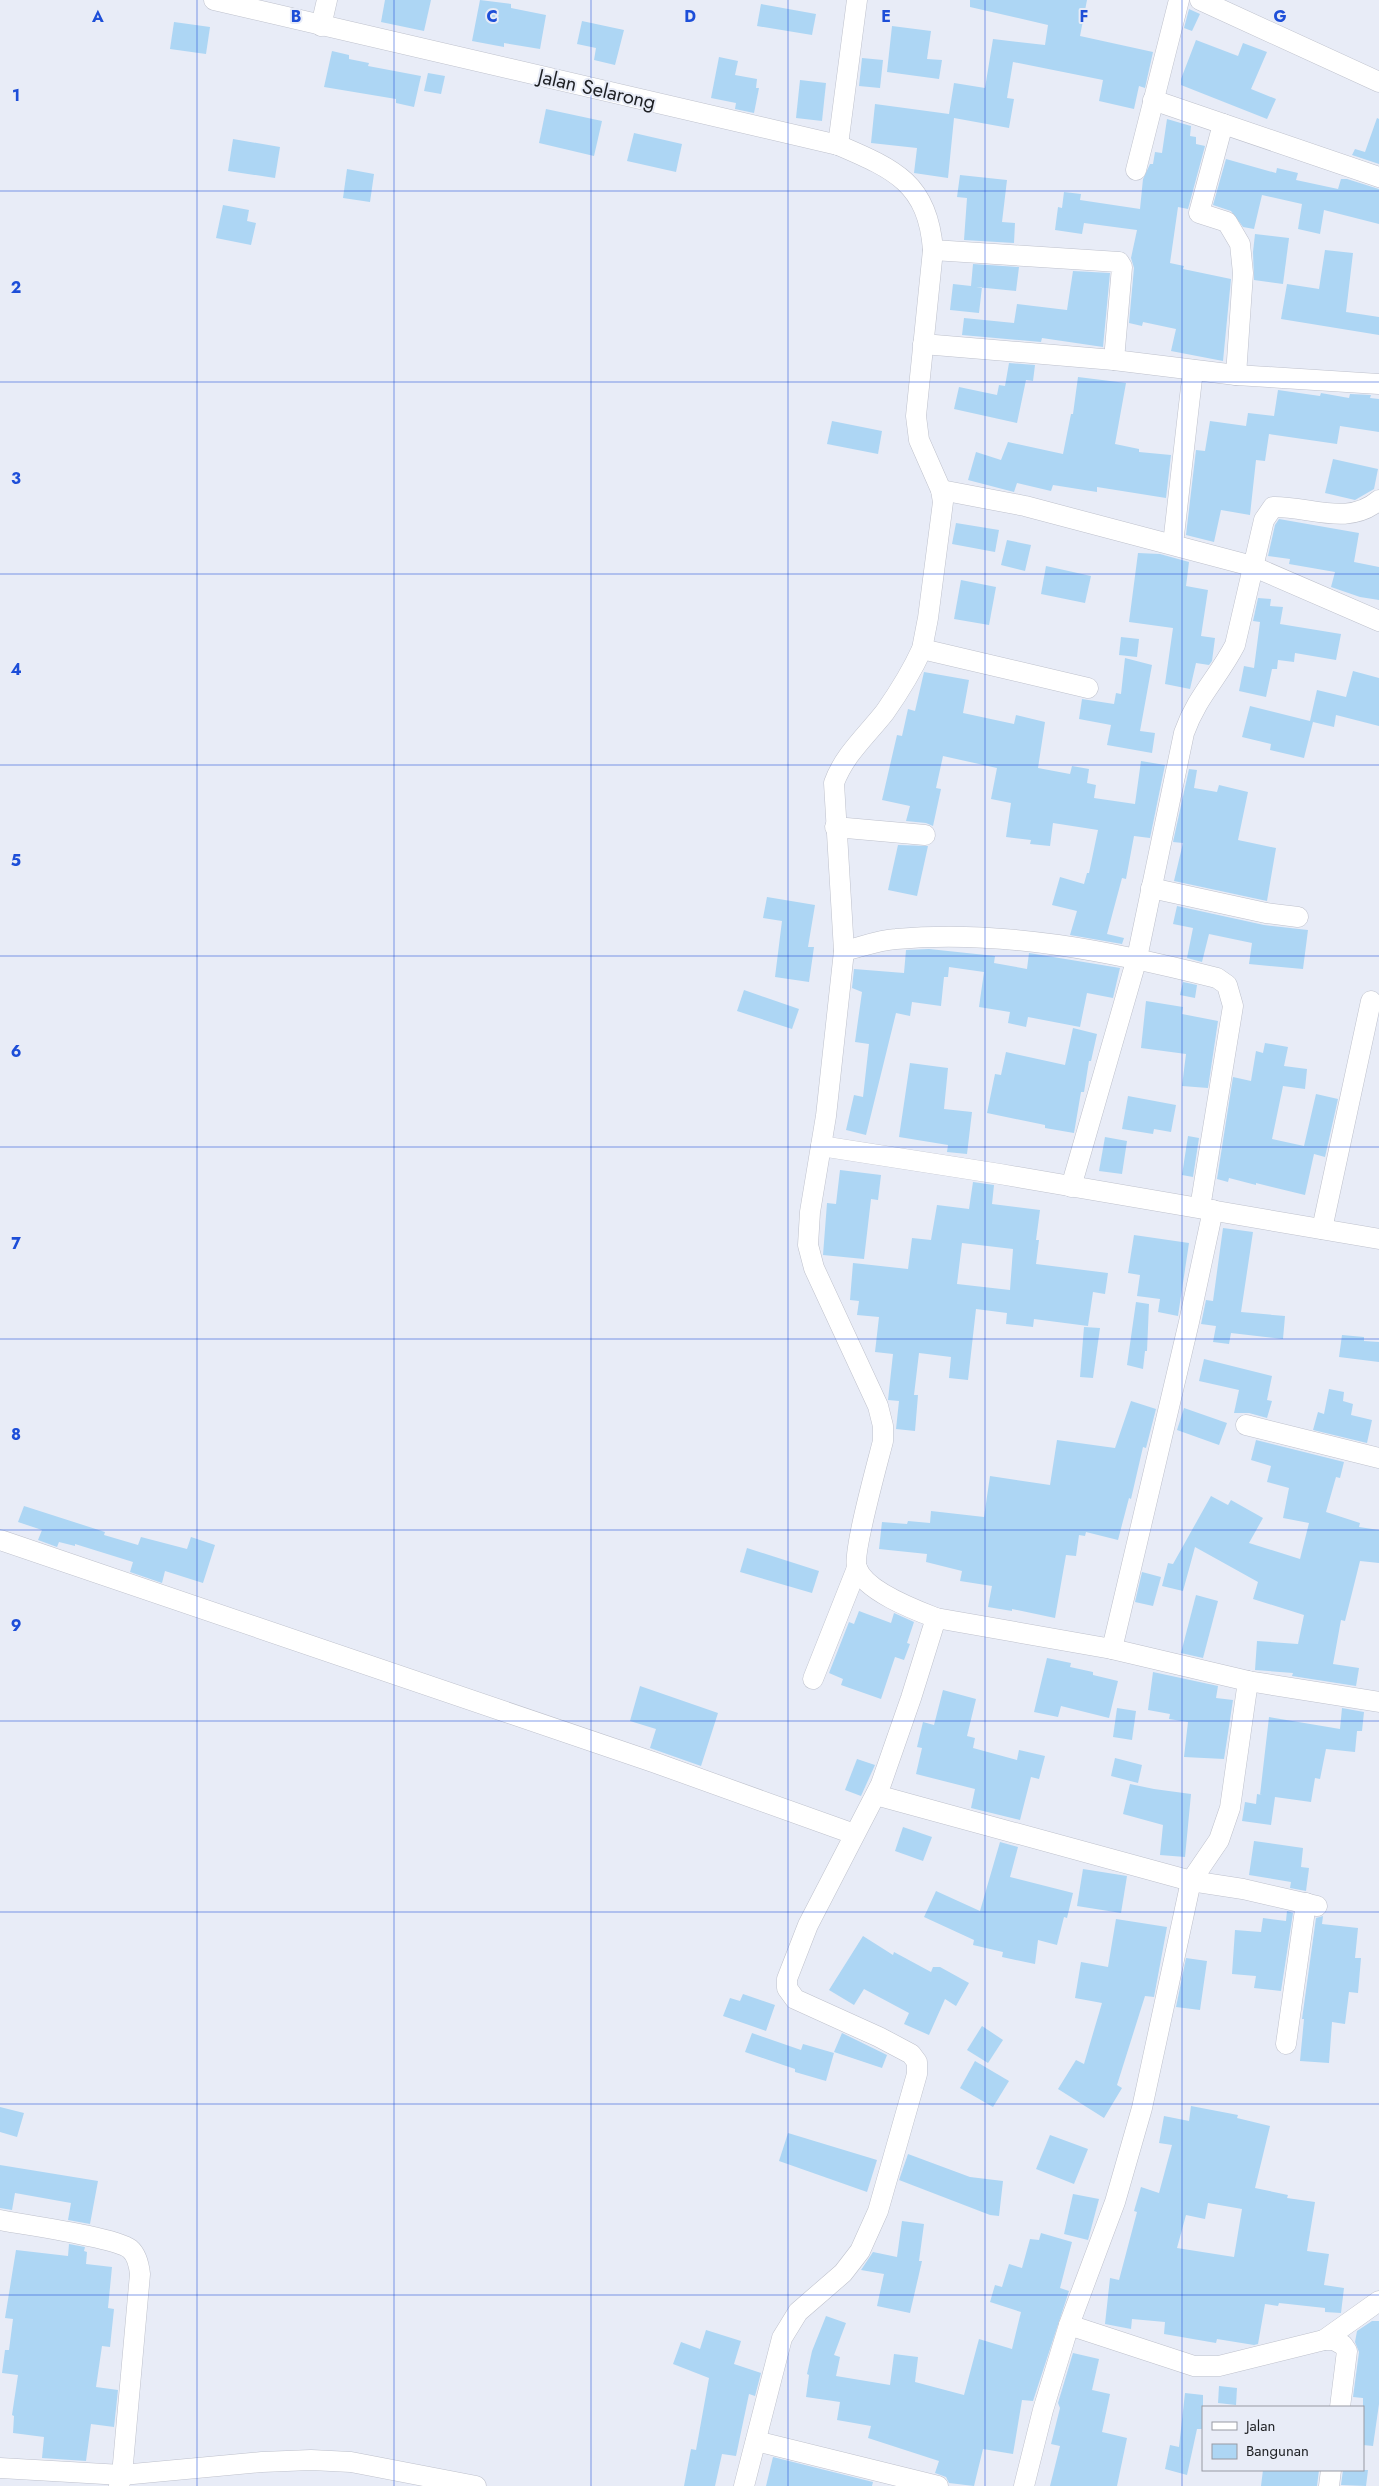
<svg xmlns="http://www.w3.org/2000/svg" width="1379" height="2486" font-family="Jost,sans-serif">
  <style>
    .building { fill: #add6f4; fill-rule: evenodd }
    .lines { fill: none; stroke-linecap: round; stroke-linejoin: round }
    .minor-casing { stroke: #bec1cc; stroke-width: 21 }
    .minor { stroke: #fff; stroke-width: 20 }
    .grid { fill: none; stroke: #1d4ed8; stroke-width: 1; stroke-opacity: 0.55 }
    .labels { text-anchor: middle; stroke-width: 4; stroke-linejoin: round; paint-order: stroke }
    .street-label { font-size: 20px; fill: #1e2024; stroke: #e8ecf7 }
    .grid-label { font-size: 16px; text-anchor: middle; font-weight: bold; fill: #1d4ed8; stroke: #e8ecf7; stroke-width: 4; stroke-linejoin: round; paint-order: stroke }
  </style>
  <rect width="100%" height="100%" fill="#e8ecf7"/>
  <g class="building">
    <polygon points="385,0 431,0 424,31 381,22"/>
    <polygon points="480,0 511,4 511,8 546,15 540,49 504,43 504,47 472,41"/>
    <polygon points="970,0 1087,0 1080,36 1153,52 1145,88 1139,86 1134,109 1099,101 1103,80 1013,62 1007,98 1014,99 1009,128 954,118 948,178 914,173 917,148 871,143 875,104 949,114 954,83 985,88 993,39 1045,45 1048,25 970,7"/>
    <polygon points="761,4 816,14 812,35 757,26"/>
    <polygon points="1189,9 1200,14 1192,31 1184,28"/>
    <polygon points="582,21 624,30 615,65 594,60 596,48 577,44"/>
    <polygon points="174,22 210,27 206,54 170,49"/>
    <polygon points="892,26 931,31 927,59 942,60 939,79 887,72"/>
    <polygon points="1196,40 1238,56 1243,43 1267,52 1251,89 1276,99 1267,119 1181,85 1181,79"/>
    <polygon points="332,51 349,55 349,59 369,63 368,66 421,76 414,107 396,103 396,99 324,87"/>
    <polygon points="719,57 738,61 735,75 757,79 756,88 759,88 754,113 735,109 736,103 711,98"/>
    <polygon points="862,58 883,60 880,88 859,86"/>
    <polygon points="428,73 445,76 441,94 424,91"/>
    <polygon points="800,80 826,83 822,121 796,118"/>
    <polygon points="546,109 602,121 594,156 539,143"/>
    <polygon points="1377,118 1379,119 1379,164 1352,155 1355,149 1365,152"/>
    <polygon points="1167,119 1191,126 1190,136 1196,137 1196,144 1205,146 1188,209 1178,207 1170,263 1184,266 1183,269 1231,279 1223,361 1171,351 1176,329 1143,322 1142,326 1129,323 1134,268 1131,258 1137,230 1084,223 1082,234 1055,230 1058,207 1062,208 1064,192 1081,194 1080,200 1140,209 1143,179 1150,164 1153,164 1155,152 1162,153"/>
    <polygon points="634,133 682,144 676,172 627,161"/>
    <polygon points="233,139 280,147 275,178 228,171"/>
    <polygon points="1226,159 1276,173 1277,168 1298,173 1296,180 1338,189 1341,179 1347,179 1379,189 1379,224 1324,210 1320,234 1298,229 1302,204 1262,195 1254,229 1243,227 1231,211 1213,205"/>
    <polygon points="347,169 374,174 370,202 343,198"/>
    <polygon points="960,175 1007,180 1002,222 1015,223 1014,243 964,240 967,198 957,197"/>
    <polygon points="223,205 249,210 247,221 256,223 251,245 216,238"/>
    <polygon points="1255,234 1289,238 1283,284 1254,280 1253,252"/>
    <polygon points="1325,250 1353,253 1346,312 1379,317 1379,335 1281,319 1287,284 1319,289"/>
    <polygon points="973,264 1019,267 1016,291 976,287 982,287 979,313 950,310 953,284 971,286"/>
    <polygon points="1073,271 1110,273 1103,347 1042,338 1041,342 962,335 964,318 1014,323 1017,304 1067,310"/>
    <polygon points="1009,363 1035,365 1033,381 1026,380 1017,423 954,409 959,387 997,395 999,385 1005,386"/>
    <polygon points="1078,377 1126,383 1115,444 1139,449 1139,452 1171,455 1166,498 1097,487 1097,492 1053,485 1051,491 1017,483 1014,492 968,480 976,452 1001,460 1008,442 1063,454 1071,414 1073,414"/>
    <polygon points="1278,390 1320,396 1321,393 1349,398 1350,394 1371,395 1370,398 1379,399 1379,432 1340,426 1337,444 1269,434 1265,461 1256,460 1250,515 1221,510 1214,542 1186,535 1196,450 1205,451 1210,421 1246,426 1248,413 1274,416"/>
    <polygon points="832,421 882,431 878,454 827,444"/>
    <polygon points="1333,459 1378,469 1374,489 1355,500 1325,493"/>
    <polygon points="1279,519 1359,533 1354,562 1379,567 1379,600 1360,597 1331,587 1335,572 1289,564 1290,559 1268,556 1275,525"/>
    <polygon points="956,523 999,530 995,552 952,544"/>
    <polygon points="1007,540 1031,545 1025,571 1001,565"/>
    <polygon points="1138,553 1160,554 1189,562 1186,586 1208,590 1201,636 1215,638 1212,661 1209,665 1196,663 1190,689 1165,684 1173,628 1129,622"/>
    <polygon points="1046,566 1091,576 1085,603 1041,594"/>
    <polygon points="961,580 996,587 989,625 954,619"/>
    <polygon points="1258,598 1271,599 1270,606 1283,607 1280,624 1341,634 1336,660 1295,653 1294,662 1278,660 1277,669 1272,669 1266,697 1239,691 1244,666 1254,668 1260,622 1253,621"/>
    <polygon points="1121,637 1139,639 1137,657 1119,655"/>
    <polygon points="1125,658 1152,665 1140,731 1155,733 1152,753 1107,745 1111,725 1079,719 1082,699 1114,704 1116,693 1121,694"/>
    <polygon points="1353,671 1379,678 1379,726 1336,715 1334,727 1313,722 1304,758 1270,750 1271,744 1242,737 1250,706 1310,721 1317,690 1346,697"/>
    <polygon points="924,672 969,680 963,713 1014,724 1016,715 1045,722 1038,768 1070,774 1072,766 1089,769 1087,783 1096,785 1094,798 1135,804 1141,761 1165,765 1150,838 1134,836 1126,879 1122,878 1107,934 1124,938 1122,944 1070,935 1077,911 1052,905 1060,877 1084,884 1087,873 1089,873 1098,830 1053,823 1050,846 1030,844 1031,840 1006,837 1011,803 991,799 997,768 943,756 936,788 941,789 933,826 926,823 906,821 910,806 882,800 897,735 902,736 908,709 915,711"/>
    <polygon points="1189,769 1197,770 1194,788 1217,792 1219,785 1248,792 1238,840 1276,848 1267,901 1174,881 1183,843 1173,842"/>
    <polygon points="898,845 928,846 917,896 888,890"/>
    <polygon points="767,897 815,905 808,947 814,947 809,982 775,977 782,921 763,918"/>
    <polygon points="1177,906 1264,925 1308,930 1303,969 1249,964 1252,943 1209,934 1202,962 1187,958 1193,928 1173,924"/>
    <polygon points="929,949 995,956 994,963 1027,969 1029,953 1120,968 1113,998 1087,993 1080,1027 1028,1017 1026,1027 1008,1023 1010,1012 979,1007 984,972 949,967 948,977 944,977 941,1006 912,1002 910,1016 896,1013 866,1135 846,1130 854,1095 863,1097 869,1044 855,1042 862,992 852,988 854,969 904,973 906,950"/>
    <polygon points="1183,982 1197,985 1195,998 1180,995"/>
    <polygon points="744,990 799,1009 792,1029 737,1011"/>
    <polygon points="1146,1001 1183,1007 1182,1014 1218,1021 1208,1088 1182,1086 1186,1054 1141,1048"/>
    <polygon points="1073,1028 1097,1034 1091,1061 1089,1061 1084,1092 1081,1092 1074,1133 1045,1128 1045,1125 987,1113 995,1074 1001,1075 1006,1052 1065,1065"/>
    <polygon points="1265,1043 1288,1047 1284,1066 1307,1069 1305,1089 1283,1086 1272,1139 1304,1146 1316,1094 1338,1099 1325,1157 1314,1154 1305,1195 1256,1183 1256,1185 1229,1178 1228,1182 1217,1179 1233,1077 1251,1081 1256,1051 1263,1053"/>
    <polygon points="910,1063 948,1068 944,1109 972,1112 967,1154 947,1152 948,1145 899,1137"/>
    <polygon points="1128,1096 1176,1105 1171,1132 1154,1129 1153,1134 1122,1129"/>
    <polygon points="1188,1136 1199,1138 1193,1177 1182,1175"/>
    <polygon points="1105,1137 1127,1141 1122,1174 1099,1171"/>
    <polygon points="840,1170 881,1175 878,1200 871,1199 864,1259 823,1255 827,1203 836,1204"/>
    <path d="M973 1182 994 1185 992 1204 1040 1210 1036 1240H1039L1036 1264 1108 1273 1105 1294 1093 1292 1088 1326 1034 1319 1033 1327 1006 1324 1007 1313 976 1309 968 1380 949 1378 951 1357 919 1353 914 1395H918L915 1431 896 1429 899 1401 888 1400 893 1354 875 1352 879 1317 857 1315 859 1301 850 1300 853 1263 908 1269 912 1238 931 1240 937 1205 969 1209ZM962 1243 1013 1249 1010 1290 957 1284Z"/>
    <polygon points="1223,1228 1253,1232 1241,1312 1285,1316 1283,1339 1231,1333 1229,1344 1213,1342 1216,1326 1201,1324 1206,1300 1213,1301"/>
    <polygon points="1134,1235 1189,1243 1178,1316 1158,1312 1160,1299 1137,1296 1140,1275 1128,1273"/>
    <polygon points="1136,1302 1149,1304 1147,1351 1145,1351 1143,1369 1127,1365"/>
    <polygon points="1084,1327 1100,1328 1093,1378 1080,1377"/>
    <polygon points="1342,1335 1364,1337 1364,1341 1379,1342 1379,1362 1339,1357"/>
    <polygon points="1204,1359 1272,1376 1267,1400 1272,1401 1267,1418 1249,1413 1234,1413 1239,1390 1199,1381"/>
    <polygon points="1329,1389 1344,1392 1343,1401 1353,1404 1351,1415 1372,1420 1367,1443 1313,1430 1318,1412 1324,1414"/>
    <polygon points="1131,1401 1156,1409 1146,1448 1143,1447 1131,1499 1129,1498 1118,1540 1086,1532 1085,1536 1079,1535 1076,1556 1066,1555 1055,1618 1012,1609 1012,1611 988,1607 992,1586 960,1581 962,1571 926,1562 927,1554 879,1549 882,1522 907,1524 908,1521 930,1523 931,1511 984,1517 990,1476 1050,1485 1057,1440 1115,1448"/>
    <polygon points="1184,1408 1227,1423 1219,1445 1177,1430"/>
    <polygon points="1256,1440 1344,1462 1340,1478 1336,1477 1326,1512 1360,1523 1359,1527 1379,1530 1379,1563 1360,1561 1345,1621 1341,1620 1333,1664 1359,1668 1356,1686 1292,1676 1293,1673 1255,1670 1257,1641 1298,1644 1304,1615 1253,1599 1258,1582 1195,1547 1183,1591 1162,1586 1168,1563 1173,1564 1211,1496 1228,1505 1231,1500 1263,1518 1249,1543 1300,1559 1309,1523 1283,1518 1289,1488 1267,1482 1271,1466 1251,1460"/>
    <polygon points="24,1506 105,1532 104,1535 138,1545 141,1537 187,1549 191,1537 215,1545 203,1583 165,1571 162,1583 130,1572 133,1562 75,1544 75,1546 59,1542 57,1547 38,1540 42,1530 18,1522"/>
    <polygon points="747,1548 819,1571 812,1593 740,1572"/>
    <polygon points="1142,1572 1161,1577 1153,1606 1135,1602"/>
    <polygon points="1196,1595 1218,1601 1203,1658 1181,1653"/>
    <polygon points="859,1611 891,1623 894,1613 914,1622 907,1643 910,1644 904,1660 895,1657 881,1699 841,1685 843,1679 829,1673 849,1622 854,1624"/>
    <polygon points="1047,1658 1071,1663 1070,1667 1093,1672 1093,1675 1118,1681 1109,1718 1061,1706 1058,1717 1034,1712"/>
    <polygon points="1153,1672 1218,1686 1216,1698 1233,1700 1224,1759 1184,1757 1188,1722 1169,1719 1170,1714 1148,1710"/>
    <polygon points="640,1686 718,1713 701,1766 650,1748 656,1729 630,1721"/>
    <polygon points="943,1690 976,1699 967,1736 975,1738 973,1748 1017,1760 1019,1750 1045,1756 1039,1779 1031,1777 1020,1820 971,1808 975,1789 916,1774 922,1748 917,1747 923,1722 934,1725"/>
    <polygon points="1117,1708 1136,1711 1132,1740 1113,1737"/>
    <polygon points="1342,1708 1364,1712 1362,1731 1357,1731 1355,1752 1326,1749 1320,1779 1315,1778 1311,1802 1275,1797 1271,1825 1242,1821 1245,1802 1256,1804 1257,1794 1262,1795 1260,1795 1269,1717 1340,1729"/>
    <polygon points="1115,1758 1142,1765 1138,1783 1111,1776"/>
    <polygon points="857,1759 875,1765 861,1796 845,1790"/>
    <polygon points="1130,1784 1154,1789 1191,1794 1185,1857 1160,1855 1163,1825 1123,1814"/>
    <polygon points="903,1827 932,1837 923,1861 895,1851"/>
    <polygon points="1254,1841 1303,1848 1301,1867 1309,1868 1306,1891 1290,1888 1291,1882 1249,1875"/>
    <polygon points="1000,1842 1018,1847 1010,1877 1073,1893 1067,1918 1064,1917 1057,1945 1038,1940 1035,1964 1002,1957 1003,1952 973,1945 974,1940 924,1917 936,1891 980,1911"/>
    <polygon points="1083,1869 1127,1876 1121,1913 1077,1906"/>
    <polygon points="1287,1911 1293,1913 1281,1991 1254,1988 1256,1976 1232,1974 1235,1930 1261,1932 1263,1918 1286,1921"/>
    <polygon points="1323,1916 1322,1924 1358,1928 1355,1958 1361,1958 1358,1993 1349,1992 1345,2024 1332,2022 1329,2063 1300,2061 1304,2019 1302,2019 1316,1918"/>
    <polygon points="1116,1919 1167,1927 1154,1997 1145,1996 1117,2085 1122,2088 1104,2118 1058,2089 1076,2060 1084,2064 1102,2003 1075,1998 1081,1962 1108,1967"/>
    <polygon points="863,1936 893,1955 894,1952 931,1972 933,1967 940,1967 969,1983 956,2006 945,1999 929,2035 904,2024 909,2013 864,1989 854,2005 829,1990"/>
    <polygon points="1186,1958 1207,1961 1200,2010 1176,2007"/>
    <polygon points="743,1994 775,2005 766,2031 723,2016 730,1998 740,2001"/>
    <polygon points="982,2026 1003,2040 988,2063 967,2050"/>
    <polygon points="752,2033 801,2050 803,2044 834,2053 826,2081 795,2072 795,2069 745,2052"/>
    <polygon points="842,2033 887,2055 882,2068 834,2052"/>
    <polygon points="975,2061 1009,2081 993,2107 960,2088"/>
    <path d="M1191 2106 1238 2115 1237 2118 1270 2126 1255 2188 1288 2195 1287 2198 1315 2202 1307 2251 1329 2254 1324 2285 1344 2288 1341 2313 1325 2312V2308L1279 2303 1278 2306 1265 2304 1258 2344 1254 2345 1217 2339 1216 2343 1164 2334 1165 2322 1132 2319 1131 2329 1105 2324 1110 2278 1119 2280 1137 2212 1134 2211 1141 2187 1159 2193 1172 2145 1159 2143 1164 2116 1189 2121ZM1208 2203 1242 2209 1234 2257 1177 2248 1186 2215 1205 2219Z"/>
    <polygon points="0,2107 24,2113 17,2137 0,2132"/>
    <polygon points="788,2133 877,2160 867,2192 779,2161"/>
    <polygon points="1050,2135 1088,2149 1074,2184 1036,2169"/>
    <polygon points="908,2154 970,2177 1003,2181 999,2216 990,2215 899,2180"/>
    <polygon points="0,2165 98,2181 90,2224 68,2220 71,2203 15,2193 12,2210 0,2208"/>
    <polygon points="1073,2194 1099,2199 1088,2240 1064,2234"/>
    <polygon points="902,2221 924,2224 919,2261 922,2261 910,2313 877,2306 884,2274 861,2270 873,2252 897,2257"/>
    <polygon points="1041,2233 1072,2242 1060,2288 1069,2291 1033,2401 1022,2400 1013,2454 983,2449 974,2486 949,2483 946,2477 935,2473 939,2461 868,2438 871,2426 837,2420 840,2402 806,2397 809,2375 807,2374 812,2351 826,2316 846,2323 834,2355 840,2357 836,2376 890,2385 894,2354 918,2357 915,2382 964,2395 979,2339 1012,2349 1021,2312 990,2302 995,2285 1002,2287 1009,2264 1022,2268 1030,2239 1039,2240"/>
    <polygon points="69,2244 85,2247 84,2251 87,2252 86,2264 112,2267 108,2308 114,2309 110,2347 102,2346 96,2387 118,2390 114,2427 91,2424 86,2461 42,2458 44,2437 13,2433 14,2416 12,2415 18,2375 2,2373 5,2350 9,2350 13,2319 5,2318 16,2250 68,2256"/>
    <polygon points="1372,2321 1379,2321 1379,2404 1373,2446 1363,2445 1363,2398 1353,2397 1359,2352 1355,2342 1357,2331"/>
    <polygon points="706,2330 741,2341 734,2364 761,2373 755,2396 749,2394 736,2456 722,2454 715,2486 684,2486 691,2449 696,2450 709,2378 673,2364 681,2342 700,2349"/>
    <polygon points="1073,2353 1099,2359 1092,2390 1110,2394 1102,2432 1127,2438 1117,2486 1050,2486 1060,2446 1051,2444 1060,2408 1058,2403"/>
    <polygon points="1219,2386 1237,2388 1236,2405 1218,2403"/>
    <polygon points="1185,2393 1203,2395 1203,2429 1197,2429 1187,2475 1165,2469 1170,2445 1179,2447"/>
    <polygon points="773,2457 873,2482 872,2486 766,2486"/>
    <polygon points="1263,2470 1319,2470 1317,2486 1261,2486"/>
    <polygon points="1343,2470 1368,2470 1366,2486 1341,2485"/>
  </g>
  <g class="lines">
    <g class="minor-casing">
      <g id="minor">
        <polyline points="214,0 838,145 857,0"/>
        <polyline points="1200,0 1379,82"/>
        <polyline points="321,26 327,0"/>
        <polyline points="1153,100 1379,177"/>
        <polyline points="1223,124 1199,213 1227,222 1240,244 1243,273 1236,375"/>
        <polyline points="1136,170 1179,0"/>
        <polyline points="933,250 1119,262 1122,267 1114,360"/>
        <polyline points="923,344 1114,360 1236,375 1379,384"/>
        <polyline points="941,490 1025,506 1252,566 1379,621"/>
        <polyline points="1173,544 1193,370"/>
        <polyline points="922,649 1088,688"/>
        <polyline points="835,827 925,835"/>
        <polyline points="1151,888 1266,913 1298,917"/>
        <path d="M844 951C861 947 879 940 896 939 1003 929 1114 952 1217 978L1227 985 1233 1006 1200 1208"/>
        <polyline points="821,1146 1000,1174 1379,1239"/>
        <path d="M1071 1187 1137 958 1184 733C1197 696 1218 678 1235 645L1264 520 1273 507C1309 506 1348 527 1379 500"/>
        <polyline points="1322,1229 1371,1001"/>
        <polyline points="1246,1425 1379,1458"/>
        <polyline points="0,1540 653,1762 854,1834"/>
        <polyline points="936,1618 1112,1649 1189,1322 1213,1210"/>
        <polyline points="1112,1649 1248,1681 1379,1702"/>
        <polyline points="813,1679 857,1568"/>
        <polyline points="876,1795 1191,1881 1243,1889 1317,1906"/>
        <polyline points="1286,2044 1306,1903"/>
        <path d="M0 2220C25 2225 114 2237 130 2249 137 2255 139 2265 140 2274L122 2475 119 2486"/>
        <polyline points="1069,2325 1194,2366 1219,2366 1324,2340 1334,2340 1343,2345 1347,2351 1340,2407"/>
        <polyline points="1324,2340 1379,2301"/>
        <polyline points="756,2441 938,2486"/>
        <polyline points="0,2468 122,2475 262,2462 311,2460 351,2462 476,2486"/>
        <path d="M744 2486 782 2338 798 2312 843 2273 860 2251 878 2211 917 2074V2062L911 2054 879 2037 795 1999 787 1988V1979L808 1925 881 1784 911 1698 936 1618C915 1610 865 1591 857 1568 852 1554 878 1461 883 1441V1426L878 1406 814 1268 808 1245 810 1212 826 1116 844 951 834 783C844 755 867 735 885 712 899 692 912 671 922 649L928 618 943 502 941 490 919 440 916 416 933 250C928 183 894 169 838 145"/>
        <polyline points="1024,2486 1043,2410 1069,2325 1115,2202 1142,2108 1191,1881 1219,1840 1230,1808 1248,1681"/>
        <polyline points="1329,2486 1331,2470"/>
      </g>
    </g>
    <use href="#minor" class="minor"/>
  </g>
  <path class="grid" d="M197 0V2486M394 0V2486M591 0V2486M788 0V2486M985 0V2486M1182 0V2486M0 191H1379M0 382H1379M0 574H1379M0 765H1379M0 956H1379M0 1147H1379M0 1339H1379M0 1530H1379M0 1721H1379M0 1912H1379M0 2104H1379M0 2295H1379"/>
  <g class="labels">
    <g class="street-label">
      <text transform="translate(597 89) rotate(13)" y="7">Jalan Selarong</text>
    </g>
  </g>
  <g class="grid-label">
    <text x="98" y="22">A</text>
    <text x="296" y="22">B</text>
    <text x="492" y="22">C</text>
    <text x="690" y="22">D</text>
    <text x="886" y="22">E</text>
    <text x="1084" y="22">F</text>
    <text x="1280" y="22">G</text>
    <text x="16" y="101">1</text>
    <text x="16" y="293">2</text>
    <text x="16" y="484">3</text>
    <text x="16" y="675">4</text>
    <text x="16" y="866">5</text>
    <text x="16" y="1057">6</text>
    <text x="16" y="1249">7</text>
    <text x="16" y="1440">8</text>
    <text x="16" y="1631">9</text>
  </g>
  <rect x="1202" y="2406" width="162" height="65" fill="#e8ecf7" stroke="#979aa3"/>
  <rect x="1212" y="2422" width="25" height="8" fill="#ffffff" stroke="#979aa3"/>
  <text x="1246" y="2431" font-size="15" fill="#1e2024">Jalan</text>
  <rect x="1212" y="2444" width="25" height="15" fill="#add6f4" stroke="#979aa3"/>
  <text x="1246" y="2456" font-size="15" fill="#1e2024">Bangunan</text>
</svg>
